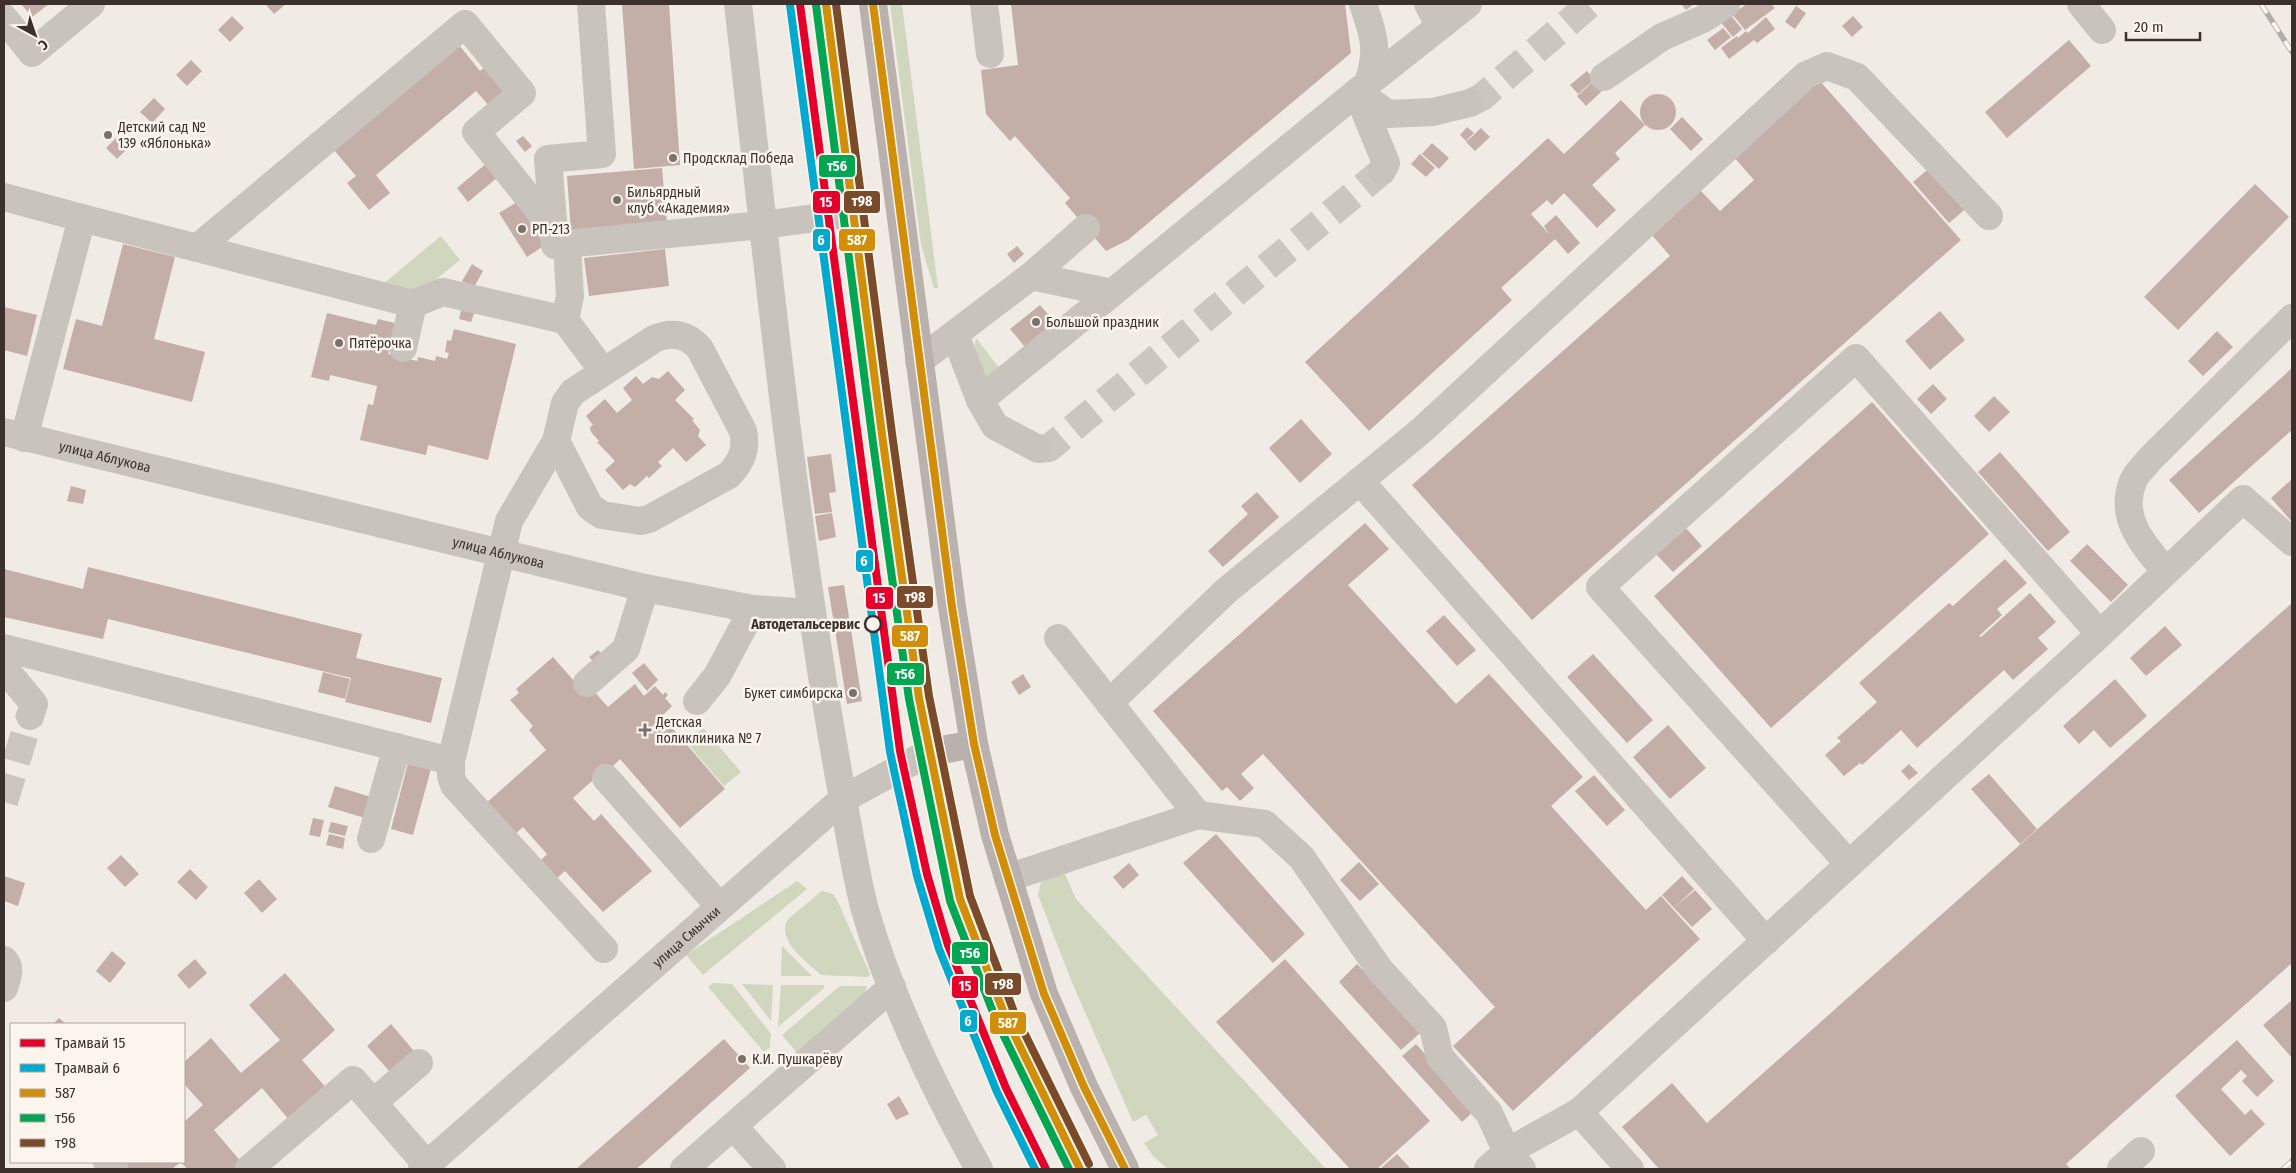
<svg xmlns="http://www.w3.org/2000/svg" width="2296" height="1173" font-family="'Fira Sans Condensed',sans-serif">
  <style>
    .green { fill: #d1d6bf }
    .building { fill: #c3afa7 }
    .lines { fill: none; stroke-linecap: round; stroke-linejoin: round }
    .minor-tunnel { stroke: #ccc6c0; stroke-width: 28; stroke-dasharray: 28 14; stroke-linecap: butt }
    .minor { stroke: #c9c3be; stroke-width: 28 }
    .major { stroke: #b8b1ad; stroke-width: 28 }
    .rail-casing { stroke: #b1aca8; stroke-width: 5.5 }
    .rail { stroke: #fbf5ee; stroke-width: 4; stroke-dasharray: 11; stroke-linecap: butt }
    .bus-1-casing { stroke: #fbf5ee; stroke-width: 11 }
    .bus-2-casing { stroke: #fbf5ee; stroke-width: 11 }
    .bus-3-casing { stroke: #fbf5ee; stroke-width: 11 }
    .bus-1 { stroke: #d18e09; stroke-width: 8 }
    .bus-2 { stroke: #00a651; stroke-width: 8 }
    .bus-3 { stroke: #7a4b2a; stroke-width: 8 }
    .tram-1-casing { stroke: #fbf5ee; stroke-width: 11 }
    .tram-2-casing { stroke: #fbf5ee; stroke-width: 11 }
    .tram-1 { stroke: #e4002b; stroke-width: 8 }
    .tram-2 { stroke: #00a9ce; stroke-width: 8 }
    .poi-dot { fill: #7a716c; stroke: #fbf5ee; stroke-width: 2 }
    .stop-dot { fill: #fbf5ee; stroke: #3b302b; stroke-width: 2.5 }
    .labels { text-anchor: middle; stroke-width: 5; stroke-linejoin: round; paint-order: stroke }
    .poi-label { font-size: 14px; fill: #3b302b; stroke: #fbf5ee; text-anchor: start }
    .street-label { font-size: 14px; fill: #3b302b; stroke: #fbf5ee }
    .stop-label { font-size: 14px; font-weight: bold; fill: #3b302b; stroke: #fbf5ee; text-anchor: end }
    .line-badge { stroke: #fbf5ee; stroke-width: 2 }
    .badge-label { font-size: 14px; text-anchor: middle; font-weight: bold; fill: #fff }
  </style>
  <rect width="100%" height="100%" fill="#f0ebe5"/>
  <g class="green">
    <polygon points="890,4 902,4 938,288 934,288 921,245"/>
    <polygon points="441,236 460,260 418,294 383,284"/>
    <polygon points="976,338 1000,369 984,382 974,351"/>
    <polygon points="703,728 741,772 724,786 686,742"/>
    <polygon points="1064,872 1076,899 1326,1169 1168,1169 1153,1156 1144,1143 1158,1135 1146,1115 1133,1122 1071,980 1038,895 1041,882"/>
    <polygon points="797,881 807,889 703,975 686,955"/>
    <path d="M822 891 833 894 837 900 870 974 868 977 821 975C808 962 775 941 788 919Z"/>
    <polygon points="782,946 812,976 781,976"/>
    <polygon points="713,983 732,984 771,1034 770,1047 764,1052 708,987"/>
    <polygon points="742,984 773,985 771,1021"/>
    <polygon points="781,985 824,985 824,988 778,1027"/>
    <polygon points="840,986 867,986 865,996 798,1054 782,1035"/>
  </g>
  <g class="building">
    <polygon points="21,4 49,4 32,17"/>
    <polygon points="265,4 286,4 274,14"/>
    <polygon points="622,4 669,4 680,165 634,169"/>
    <polygon points="1011,4 1345,4 1351,53 1128,240 1106,251 1065,203 1070,198 1015,136 1010,141 986,114 981,70 1018,65"/>
    <polygon points="1681,4 1694,4 1686,10"/>
    <polygon points="1747,4 1771,4 1775,8 1745,30 1732,14"/>
    <polygon points="1796,6 1806,13 1795,29 1785,22"/>
    <polygon points="1729,13 1742,29 1733,37 1720,21"/>
    <polygon points="232,16 244,28 230,42 218,30"/>
    <polygon points="1853,16 1863,27 1852,37 1842,26"/>
    <polygon points="1766,17 1775,29 1757,43 1754,40 1729,59 1721,48 1737,36 1738,38 1746,31 1748,33"/>
    <polygon points="1723,28 1731,37 1715,50 1707,40"/>
    <polygon points="2069,40 2091,66 2007,138 1985,112"/>
    <polygon points="459,45 480,71 490,63 512,91 491,108 476,91 376,175 390,193 369,210 347,183 356,176 334,150"/>
    <polygon points="191,60 202,71 187,86 176,75"/>
    <polygon points="1587,71 1594,80 1578,94 1570,85"/>
    <polygon points="1595,80 1603,90 1586,106 1577,96"/>
    <polygon points="1819,80 1961,240 1532,620 1412,485 1670,256 1651,234 1700,190 1720,211 1754,180 1733,156"/>
    <circle cx="1658" cy="112" r="18"/>
    <polygon points="154,98 165,109 152,123 140,112"/>
    <polygon points="1621,100 1645,125 1615,153 1620,159 1592,185 1616,210 1597,228 1564,193 1552,205 1547,200 1531,214 1549,234 1544,226 1556,215 1580,243 1568,254 1555,239 1501,288 1512,300 1369,431 1305,362 1548,138 1564,154"/>
    <polygon points="1682,117 1703,139 1691,151 1670,129"/>
    <polygon points="1467,127 1474,133 1466,141 1460,135"/>
    <polygon points="1481,128 1490,137 1475,151 1466,142"/>
    <polygon points="118,136 129,147 117,159 106,148"/>
    <polygon points="523,136 532,146 525,152 516,141"/>
    <polygon points="1432,143 1449,158 1439,169 1422,154"/>
    <polygon points="1420,154 1435,168 1426,177 1411,164"/>
    <polygon points="487,163 498,177 468,202 457,188"/>
    <polygon points="1933,165 1969,206 1949,223 1913,182"/>
    <polygon points="662,168 667,224 571,232 567,176"/>
    <polygon points="2255,184 2289,217 2178,330 2144,297"/>
    <polygon points="517,202 545,245 527,257 499,213"/>
    <polygon points="123,244 175,257 154,339 205,352 192,402 63,369 76,319 102,326"/>
    <polygon points="1017,246 1024,254 1014,263 1007,254"/>
    <polygon points="665,249 669,286 589,296 584,258"/>
    <polygon points="472,264 483,271 474,287 462,281"/>
    <polygon points="1040,305 1055,322 1025,347 1010,329"/>
    <polygon points="4,307 37,315 27,356 4,350"/>
    <polygon points="462,307 475,311 471,322 459,319"/>
    <polygon points="1940,311 1965,340 1930,370 1905,341"/>
    <polygon points="327,313 376,325 378,319 399,324 394,330 388,354 417,361 418,357 435,361 436,356 447,359 449,353 445,352 447,340 451,341 454,329 516,344 488,460 428,445 426,455 360,440 368,404 373,405 377,386 330,375 329,381 311,377"/>
    <polygon points="2217,331 2233,347 2203,376 2188,361"/>
    <polygon points="2292,368 2292,430 2199,513 2169,480"/>
    <polygon points="668,371 685,390 675,400 694,419 692,420 700,430 698,436 706,445 686,462 673,448 658,462 662,466 649,478 647,476 635,487 630,484 623,490 605,470 615,461 597,442 599,441 591,432 590,427 593,425 586,416 605,399 617,413 632,400 623,388 636,376 643,384 652,377 659,379"/>
    <polygon points="1933,384 1947,399 1931,414 1917,399"/>
    <polygon points="1994,396 2010,412 1989,432 1974,416"/>
    <polygon points="1872,402 1989,534 1771,728 1654,596"/>
    <polygon points="1301,419 1332,454 1300,483 1269,448"/>
    <polygon points="2000,452 2070,532 2048,551 1978,472"/>
    <polygon points="831,454 836,492 829,493 832,512 815,514 807,457"/>
    <polygon points="2292,479 2292,522 2271,498"/>
    <polygon points="71,486 86,490 83,504 67,501"/>
    <polygon points="1257,492 1279,517 1223,567 1208,551 1248,514 1241,506"/>
    <polygon points="832,513 836,537 819,541 815,516"/>
    <polygon points="1365,523 1389,549 1348,585 1456,704 1489,674 1583,777 1551,806 1646,910 1661,896 1700,939 1513,1111 1453,1046 1495,1007 1263,754 1241,774 1254,788 1240,801 1227,787 1222,791 1153,711"/>
    <polygon points="1686,528 1702,546 1673,572 1656,554"/>
    <polygon points="2087,544 2128,585 2111,602 2070,561"/>
    <polygon points="2005,559 2027,583 1997,609 2002,615 1979,636 1981,637 2030,593 2056,622 2038,638 2048,649 2013,680 2004,670 1917,748 1901,730 1862,765 1860,763 1844,776 1825,755 1841,741 1837,738 1877,702 1859,683 1949,603 1953,606"/>
    <polygon points="88,567 362,634 356,658 442,678 431,723 345,702 351,678 108,619 103,639 4,617 4,569 83,589"/>
    <polygon points="844,585 862,701 847,704 828,587"/>
    <polygon points="2292,603 2292,963 2066,1164 2071,1169 1659,1169 1622,1127 1672,1083 1707,1123"/>
    <polygon points="1444,615 1476,650 1457,666 1426,631"/>
    <polygon points="2165,626 2182,645 2146,676 2130,658"/>
    <polygon points="598,650 602,654 593,661 589,657"/>
    <polygon points="1593,654 1653,720 1627,743 1567,677"/>
    <polygon points="553,657 575,682 591,688 608,707 635,684 644,696 655,686 663,695 665,692 668,695 665,698 672,706 662,716 725,789 680,828 620,759 612,767 610,765 573,798 594,821 601,814 652,871 603,912 565,871 557,878 541,860 547,854 523,827 513,836 484,805 546,750 529,730 533,726 510,700 519,693 516,689"/>
    <polygon points="644,663 658,680 647,691 632,673"/>
    <polygon points="323,672 350,679 345,699 318,692"/>
    <polygon points="1023,674 1031,687 1019,695 1011,682"/>
    <polygon points="2115,679 2147,716 2110,748 2094,730 2079,744 2063,726"/>
    <polygon points="1668,725 1706,768 1670,799 1633,757"/>
    <polygon points="409,759 432,765 413,835 391,829"/>
    <polygon points="1909,764 1918,773 1909,780 1901,771"/>
    <polygon points="1989,774 2037,829 2020,844 1971,789"/>
    <polygon points="1594,775 1625,810 1607,826 1575,791"/>
    <polygon points="335,786 371,797 365,818 328,807"/>
    <polygon points="313,818 324,820 320,837 309,835"/>
    <polygon points="331,822 348,826 345,836 328,832"/>
    <polygon points="329,834 345,838 343,849 326,845"/>
    <polygon points="1216,834 1305,934 1273,963 1183,863"/>
    <polygon points="121,855 139,874 125,887 107,868"/>
    <polygon points="1359,862 1379,884 1360,901 1340,880"/>
    <polygon points="1129,863 1139,875 1123,889 1113,877"/>
    <polygon points="190,869 208,887 196,900 177,882"/>
    <polygon points="4,876 25,883 18,906 4,901"/>
    <polygon points="1682,876 1694,889 1674,908 1662,895"/>
    <polygon points="259,879 277,899 262,913 244,893"/>
    <polygon points="1695,890 1712,909 1692,927 1674,908"/>
    <polygon points="112,951 126,963 110,983 96,971"/>
    <polygon points="195,959 207,973 189,989 177,975"/>
    <polygon points="1285,959 1430,1121 1377,1169 1350,1169 1216,1022"/>
    <polygon points="1357,964 1420,1033 1401,1050 1339,982"/>
    <polygon points="285,973 335,1030 302,1060 328,1090 291,1122 262,1088 214,1130 242,1163 235,1169 187,1169 181,1162 184,1162 184,1122 203,1105 184,1084 184,1062 211,1038 241,1073 280,1040 249,1005"/>
    <polygon points="2292,1000 2292,1058 2263,1025"/>
    <polygon points="59,1018 66,1024 53,1024"/>
    <polygon points="391,1024 414,1051 390,1072 367,1046"/>
    <polygon points="724,1039 750,1068 640,1166 636,1169 576,1169"/>
    <polygon points="2237,1040 2274,1081 2257,1097 2242,1081 2247,1076 2241,1070 2221,1089 2245,1115 2251,1109 2265,1124 2230,1156 2175,1096"/>
    <polygon points="1416,1044 1475,1110 1462,1122 1402,1056"/>
    <polygon points="899,1096 909,1114 896,1120 887,1104"/>
    <polygon points="1397,1154 1410,1168 1408,1169 1380,1169"/>
    <polygon points="121,1162 181,1162 172,1169 127,1169"/>
  </g>
  <g class="lines">
    <g class="minor-tunnel">
      <polyline points="1470,103 1482,97 1590,4"/>
      <polyline points="1038,449 1049,448 1382,171"/>
      <polyline points="4,802 30,716"/>
    </g>
    <g class="minor">
      <polyline points="591,4 602,154 548,159 555,245 762,225 853,213"/>
      <path d="M738 4C763 219 784 435 818 650 826 705 836 761 846 816 852 847 857 880 865 910 891 1000 934 1088 979 1169"/>
      <polyline points="984,4 990,54"/>
      <polyline points="1428,4 1440,26"/>
      <polyline points="2081,4 2102,30"/>
      <polyline points="4,18 32,53 91,4"/>
      <polyline points="1604,77 1662,37 1703,19 1726,4"/>
      <polyline points="1368,83 1468,4"/>
      <polyline points="1357,92 1388,114 1433,112 1470,103"/>
      <polyline points="1357,92 1386,163 1382,171"/>
      <polyline points="4,197 82,218"/>
      <polyline points="197,248 465,24 522,93 476,132 553,228"/>
      <polyline points="1031,276 1086,228"/>
      <polyline points="565,320 570,296 567,245"/>
      <polyline points="955,335 980,400 995,426 1038,449"/>
      <polyline points="403,348 413,304"/>
      <path d="M919 361 1031 276 1112 293 1368 83C1379 51 1374 35 1363 4"/>
      <polyline points="980,400 1112,293"/>
      <path id="s1" d="M4 432 645 588 753 609 812 613"/>
      <polyline points="24,438 82,218 413,304 443,292 565,320 603,371"/>
      <polyline points="1360,481 1766,941"/>
      <path d="M2166 571C2144 546 2118 518 2133 481 2136 473 2145 466 2150 459L2292 318"/>
      <polyline points="1058,638 1198,815 1265,824 1301,857 1380,970 1433,1028 1440,1057 1489,1113 1507,1152 1522,1169"/>
      <path d="M4 648 451 761 509 521 556 441 565 403 573 392 654 339C672 331 688 334 700 349L743 431C747 449 742 461 729 475L649 519 640 521 602 515 590 507 556 441"/>
      <polyline points="4,668 34,704 30,716"/>
      <polyline points="587,683 626,649 645,588"/>
      <polyline points="697,701 717,676 753,609"/>
      <polyline points="1109,703 1226,591 1422,430 1806,75 1827,66 1857,77 1989,216"/>
      <polyline points="451,761 451,776 454,785 604,949"/>
      <polyline points="606,778 720,907"/>
      <polyline points="371,839 397,747"/>
      <polyline points="1849,864 1600,587 1856,358 2100,634"/>
      <polyline points="1008,878 1198,815"/>
      <path d="M4 960C12 968 7 978 4 988"/>
      <polyline points="373,1103 419,1063"/>
      <polyline points="1579,1112 1630,1169"/>
      <polyline points="733,1126 772,1169"/>
      <polyline points="107,1162 114,1169"/>
      <polyline points="249,1169 353,1080 427,1165"/>
      <path id="s2" d="M422 1169 843 799 930 752"/>
      <polyline points="684,1169 892,987"/>
      <polyline points="1488,1169 1507,1152 1579,1112 2100,634 2243,499 2292,542"/>
      <polyline points="2121,1169 2141,1151"/>
    </g>
    <g class="major">
      <polyline points="826,4 883,442 919,698 960,899 1005,1016 1040,1091 1080,1169"/>
      <polyline points="873,4 952,607 974,744 995,835 1044,994 1084,1087 1125,1169"/>
      <polyline points="930,752 974,744"/>
    </g>
    <g class="rail-casing">
      <g id="rail">
        <polyline points="2261,4 2292,52"/>
        <polyline points="2283,1169 2292,1161"/>
      </g>
    </g>
    <use href="#rail" class="rail"/>
    <g class="bus-1-casing">
      <g id="bus-1">
        <polyline points="826,4 883,442 919,698 960,899 1005,1016 1080,1169"/>
        <polyline points="873,4 952,607 974,744 995,835 1044,994 1084,1087 1125,1169"/>
      </g>
    </g>
    <g class="bus-2-casing">
      <polyline id="bus-2" points="816,5 873,443 909,699 950,901 996,1020 1069,1169"/>
    </g>
    <g class="bus-3-casing">
      <polyline id="bus-3" points="836,4 893,441 929,696 970,896 1014,1012 1089,1164"/>
    </g>
    <use href="#bus-1" class="bus-1"/>
    <use href="#bus-2" class="bus-2"/>
    <use href="#bus-3" class="bus-3"/>
    <g class="tram-1-casing">
      <polyline id="tram-1" points="800,4 900,751 927,874 948,945 1006,1088 1046,1169"/>
    </g>
    <g class="tram-2-casing">
      <polyline id="tram-2" points="790,5 890,752 917,876 939,949 997,1092 1035,1169"/>
    </g>
    <use href="#tram-1" class="tram-1"/>
    <use href="#tram-2" class="tram-2"/>
  </g>
  <g class="poi-dot">
    <circle cx="108" cy="135" r="5"/>
    <circle cx="673" cy="158" r="5"/>
    <circle cx="617" cy="200" r="5"/>
    <circle cx="522" cy="229" r="5"/>
    <circle cx="1036" cy="322" r="5"/>
    <circle cx="339" cy="343" r="5"/>
    <circle cx="853" cy="693" r="5"/>
    <path d="M642.5 722.5h5v5h5v5h-5v5h-5v-5h-5v-5h5z"/>
    <circle cx="742" cy="1059" r="5"/>
  </g>
  <circle class="stop-dot" cx="873" cy="624" r="8"/>
  <g class="labels">
    <g class="poi-label">
      <text x="118" y="132">Детский сад №<tspan x="118" dy="16">139 «Яблонька»</tspan></text>
      <text x="683" y="163">Продсклад Победа</text>
      <text x="627" y="197">Бильярдный<tspan x="627" dy="16">клуб «Академия»</tspan></text>
      <text x="532" y="234">РП-213</text>
      <text x="1046" y="327">Большой праздник</text>
      <text x="349" y="348">Пятёрочка</text>
      <text x="843" y="698" text-anchor="end">Букет симбирска</text>
      <text x="656" y="727">Детская<tspan x="656" dy="16">поликлиника № 7</tspan></text>
      <text x="752" y="1064">К.И. Пушкарёву</text>
    </g>
    <g class="street-label">
      <text dy="5" stroke="none"><textPath href="#s1" startOffset="104">улица Аблукова</textPath></text>
      <text dy="5" stroke="none"><textPath href="#s1" startOffset="509">улица Аблукова</textPath></text>
      <text dy="5" stroke="none"><textPath href="#s2" startOffset="352">улица Смычки</textPath></text>
    </g>
    <g class="stop-label">
      <text x="860" y="629">Автодетальсервис</text>
    </g>
  </g>
  <g class="line-badge">
    <rect x="818" y="154" width="38" height="24" rx="5" fill="#00a651"/>
    <rect x="843" y="190" width="38" height="24" rx="5" fill="#7a4b2a"/>
    <rect x="812" y="190" width="29" height="24" rx="5" fill="#e4002b"/>
    <rect x="838" y="228" width="38" height="24" rx="5" fill="#d18e09"/>
    <rect x="812" y="228" width="19" height="24" rx="5" fill="#00a9ce"/>
    <rect x="855" y="549" width="19" height="24" rx="5" fill="#00a9ce"/>
    <rect x="896" y="585" width="38" height="24" rx="5" fill="#7a4b2a"/>
    <rect x="865" y="586" width="29" height="24" rx="5" fill="#e4002b"/>
    <rect x="891" y="624" width="38" height="24" rx="5" fill="#d18e09"/>
    <rect x="886" y="662" width="39" height="24" rx="5" fill="#00a651"/>
    <rect x="951" y="941" width="38" height="24" rx="5" fill="#00a651"/>
    <rect x="984" y="972" width="38" height="24" rx="5" fill="#7a4b2a"/>
    <rect x="951" y="975" width="28" height="24" rx="5" fill="#e4002b"/>
    <rect x="959" y="1009" width="19" height="24" rx="5" fill="#00a9ce"/>
    <rect x="989" y="1011" width="38" height="24" rx="5" fill="#d18e09"/>
  </g>
  <g class="badge-label">
    <text x="837" y="171">т56</text>
    <text x="862" y="206">т98</text>
    <text x="826" y="207">15</text>
    <text x="857" y="245">587</text>
    <text x="821" y="245">6</text>
    <text x="864" y="566">6</text>
    <text x="915" y="602">т98</text>
    <text x="879" y="603">15</text>
    <text x="910" y="641">587</text>
    <text x="905" y="679">т56</text>
    <text x="970" y="958">т56</text>
    <text x="1003" y="989">т98</text>
    <text x="965" y="991">15</text>
    <text x="968" y="1026">6</text>
    <text x="1008" y="1028">587</text>
  </g>
  <rect width="2296" height="1173" fill="none" stroke="#3b302b" stroke-width="10"/>
  <rect x="10" y="1023" width="175" height="140" fill="#fbf5ee" stroke="#aea6a0"/>
  <rect x="20" y="1039" width="25" height="8" fill="#e4002b" stroke="#aea6a0"/>
  <text x="55" y="1048" font-size="15" fill="#3b302b">Трамвай 15</text>
  <rect x="20" y="1064" width="25" height="8" fill="#00a9ce" stroke="#aea6a0"/>
  <text x="55" y="1073" font-size="15" fill="#3b302b">Трамвай 6</text>
  <rect x="20" y="1089" width="25" height="8" fill="#d18e09" stroke="#aea6a0"/>
  <text x="55" y="1098" font-size="15" fill="#3b302b">587</text>
  <rect x="20" y="1114" width="25" height="8" fill="#00a651" stroke="#aea6a0"/>
  <text x="55" y="1123" font-size="15" fill="#3b302b">т56</text>
  <rect x="20" y="1139" width="25" height="8" fill="#7a4b2a" stroke="#aea6a0"/>
  <text x="55" y="1148" font-size="15" fill="#3b302b">т98</text>
  <g transform="translate(35 35) rotate(140)" stroke="#fbf5ee" stroke-width="4" paint-order="stroke">
  <path d="M0-4L9 19L0 12L-9 19Z" fill="#3b302b"/>
  <text y="-8" font-size="14" font-weight="bold" text-anchor="middle" fill="#3b302b">С</text>
  </g>
  <path d="M2126 32v8h74v-8" fill="none" stroke="#3b302b" stroke-width="2.5"/>
  <text x="2134" y="32" font-size="15" fill="#3b302b" stroke="#fbf5ee" stroke-width="4" paint-order="stroke">20 m</text>
</svg>
